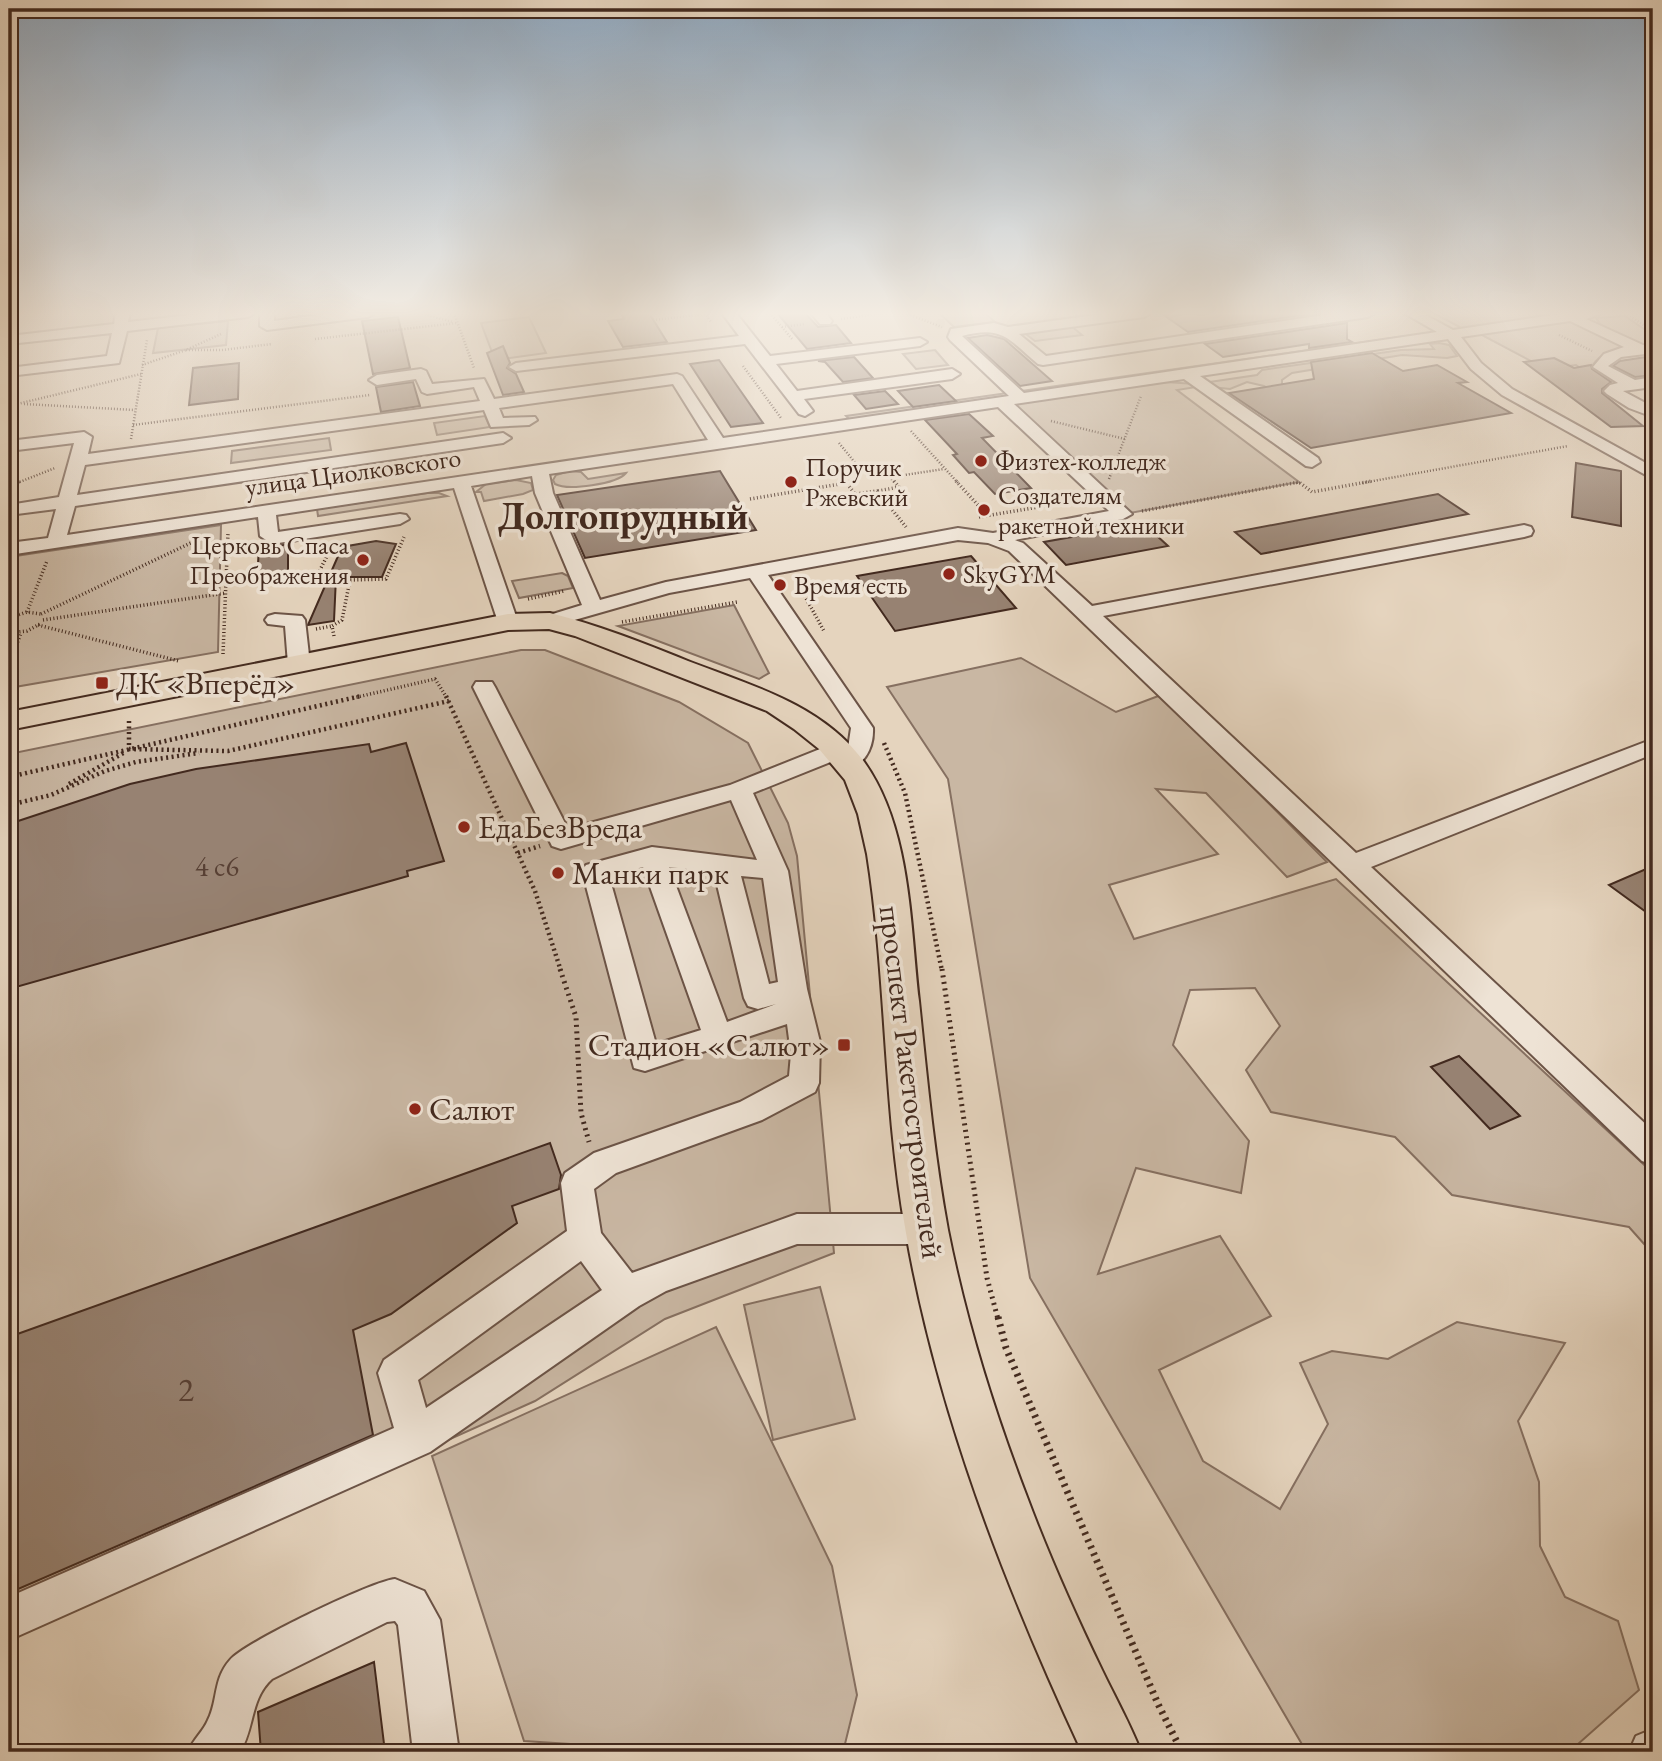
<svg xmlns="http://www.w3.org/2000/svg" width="1662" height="1761" font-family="'EB Garamond',serif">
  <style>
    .green { fill: #c9b7a3; stroke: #867061; stroke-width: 2 }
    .building { fill: #978272; stroke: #432a1f; stroke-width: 2 }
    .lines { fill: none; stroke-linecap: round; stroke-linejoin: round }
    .minor-casing { stroke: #6c5447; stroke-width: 4 }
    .major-casing { stroke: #432a1f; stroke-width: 4 }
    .path-far4 { stroke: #432a1f; stroke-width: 2.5; stroke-dasharray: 1 2; stroke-linecap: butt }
    .path-far3 { stroke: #432a1f; stroke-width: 3.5; stroke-dasharray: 1 2.5; stroke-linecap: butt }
    .path-far2 { stroke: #432a1f; stroke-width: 4.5; stroke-dasharray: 2 3.5; stroke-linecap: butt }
    .path-far1 { stroke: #432a1f; stroke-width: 5; stroke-dasharray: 2 4.5; stroke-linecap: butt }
    .path { stroke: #432a1f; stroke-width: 7; stroke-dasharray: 2.5 5; stroke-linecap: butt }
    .minor { fill: #eee3d5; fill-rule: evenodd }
    .major { fill: #e5d4be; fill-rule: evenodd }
    .poi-dot { fill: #8f2418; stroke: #eee3d5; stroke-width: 2.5 }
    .labels { text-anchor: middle; stroke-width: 7; stroke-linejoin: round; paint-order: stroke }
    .far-poi-label { font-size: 26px; fill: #432a1f; stroke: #eee3d5; text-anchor: start }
    .far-street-label { font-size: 26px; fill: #432a1f; stroke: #eee3d5 }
    .number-label { font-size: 28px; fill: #584034 }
    .poi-label { font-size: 32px; fill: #432a1f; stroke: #eee3d5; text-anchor: start }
    .street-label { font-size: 32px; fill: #432a1f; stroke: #eee3d5 }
    .near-number-label { font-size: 33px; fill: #584034 }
    .far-town-label { font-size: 38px; font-weight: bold; fill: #432a1f; stroke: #eee3d5 }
  </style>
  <rect width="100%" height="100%" fill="#e5d4be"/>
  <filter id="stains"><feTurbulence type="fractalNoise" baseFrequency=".00286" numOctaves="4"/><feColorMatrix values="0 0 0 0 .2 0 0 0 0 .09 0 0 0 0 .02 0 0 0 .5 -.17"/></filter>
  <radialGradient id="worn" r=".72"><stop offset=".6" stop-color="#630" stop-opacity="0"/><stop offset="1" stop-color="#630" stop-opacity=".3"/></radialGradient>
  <g class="green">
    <polygon points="939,313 985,313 995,322 954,327"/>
    <polygon points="1434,313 1559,313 1560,315 1465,330"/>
    <polygon points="1625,316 1644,329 1653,329 1653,347 1643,348 1594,324 1600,324 1596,318"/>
    <polygon points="529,317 546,353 495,360 481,323"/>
    <polygon points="228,321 226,345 153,353 158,328"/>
    <path d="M1573 321 1630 349C1613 351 1602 351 1592 366L1621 383 1606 386 1576 365 1546 369 1480 334Z"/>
    <polygon points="1070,325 1082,335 1035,341 1023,332"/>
    <polygon points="1434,332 1432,336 851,421 846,416"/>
    <polygon points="1439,343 1449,345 1457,356 1447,358 1402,355 1292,373 1282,380 1282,385 1276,393 1264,386 1247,382 1230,389 1202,386 1177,390 1299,482 1130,513 1011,404 1165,382 1196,384 1257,375 1262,370 1401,350 1434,349 1430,344"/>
    <polygon points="935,350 948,365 916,369 903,354"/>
    <polygon points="485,416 490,427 437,435 434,423"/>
    <polygon points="329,438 331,450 231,463 232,451"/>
    <path d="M570 471 581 472 588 479 626 473C617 484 568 491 555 484L553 480 556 475Z"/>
    <polygon points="516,480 531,483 533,490 523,494 484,501 481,492 476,492 486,484"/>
    <polygon points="427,493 439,493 447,496 318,516 317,509"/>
    <polygon points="221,525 218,652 9,688 9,557"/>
    <polygon points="562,573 568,576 573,588 519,598 512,581"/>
    <polygon points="734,605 769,673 759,679 618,626"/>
    <polygon points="521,650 545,650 679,702 748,743 788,823 797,856 834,1253 665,1319 535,1401 9,1637 9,754"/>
    <polygon points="1021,658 1116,712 1161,695 1327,862 1287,877 1206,793 1156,789 1218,854 1109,885 1134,939 1336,879 1653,1173 1653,1254 1629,1227 1452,1195 1395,1137 1271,1112 1246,1070 1280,1026 1255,988 1190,990 1173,1045 1249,1141 1241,1193 1136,1168 1098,1274 1220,1236 1271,1316 1159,1370 1203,1461 1280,1509 1328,1424 1300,1363 1332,1351 1388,1359 1457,1322 1565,1343 1518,1421 1539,1482 1540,1546 1565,1597 1618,1621 1639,1690 1569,1752 1369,1752 1303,1746 1030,1278 948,779 887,687"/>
    <polygon points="820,1287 855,1419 773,1440 744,1305"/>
    <polygon points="716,1327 832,1566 857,1695 843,1752 695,1752 524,1741 432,1456"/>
  </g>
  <g class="building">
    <polygon points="621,313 649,313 667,342 623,347 608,321 624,319"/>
    <polygon points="777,313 805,313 818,327 836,325 851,343 807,349"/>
    <polygon points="1161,313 1316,313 1188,332"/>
    <polygon points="398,317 410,368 373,374 362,321"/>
    <polygon points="1347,323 1347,339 1352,342 1309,348 1309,344 1223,357 1205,344"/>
    <polygon points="987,335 1004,339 1052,381 1020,386 968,338"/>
    <polygon points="503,346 510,363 507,368 516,374 524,392 503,395 487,353"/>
    <polygon points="1372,353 1403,371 1437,365 1467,382 1458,383 1511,413 1311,448 1229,393 1314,379 1311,362"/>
    <polygon points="1653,356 1653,375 1635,377 1613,366 1620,361"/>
    <polygon points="854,357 873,378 843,382 825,362 818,361"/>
    <polygon points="1554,358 1574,368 1591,365 1592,369 1611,382 1602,389 1602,393 1643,426 1611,427 1524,362"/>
    <polygon points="719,360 763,423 731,427 690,364"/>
    <polygon points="239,363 238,399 189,405 193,368"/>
    <polygon points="413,382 420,406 381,412 376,387"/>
    <polygon points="939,385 956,401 913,407 898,391"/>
    <polygon points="885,391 898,404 866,409 854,395"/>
    <polygon points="969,414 993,436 982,438 1031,488 995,494 974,472 969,473 953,455 957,454 925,420"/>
    <polygon points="1576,463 1621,471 1621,526 1572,517"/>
    <polygon points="720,471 756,530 585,558 557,495"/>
    <polygon points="1438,494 1468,514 1261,554 1235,532"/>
    <polygon points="1144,524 1168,546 1066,565 1044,542"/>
    <polygon points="376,541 396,544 382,577 336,577 334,621 308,625 342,547"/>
    <polygon points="268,544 272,547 288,544 288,577 257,582 259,546"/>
    <polygon points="971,556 1016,608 895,631 857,576"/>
    <polygon points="406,743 444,861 407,871 408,876 9,989 9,824 130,784 196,769 369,744 371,752"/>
    <polygon points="1653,866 1653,917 1609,885"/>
    <polygon points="1459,1056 1520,1116 1490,1129 1431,1067"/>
    <polygon points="550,1143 561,1175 559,1189 512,1206 517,1223 391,1314 353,1330 373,1435 9,1593 9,1337"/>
    <polygon points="374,1662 385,1752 261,1752 258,1712"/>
  </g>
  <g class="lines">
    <g class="minor-casing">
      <g id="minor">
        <polygon points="116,313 130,313 128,322 207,313 255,313 248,317 127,331 119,363 9,376 9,368 107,356 112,333 9,344 9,336 114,324"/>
        <polygon points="260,313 274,313 274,321 332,313 375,313 368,317 267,330 260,326"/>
        <polygon points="722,313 736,313 770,356 920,338 927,342 920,346 776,364 797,391 952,369 960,374 952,379 804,399 813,411 805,416 799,414 745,344 516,371 509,367 516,363 739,336"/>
        <polygon points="811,313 826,313 832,321 830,324 820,324"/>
        <path d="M1109 313H1151L1144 317 1019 334 1046 356 1337 313H1375L1368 317 1043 365 1038 364C1008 339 1003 325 962 336L1024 393 1437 332 1404 313H1422L1453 330 1565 313H1603L1586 319 1643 345H1653V353L1621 357 1608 366 1635 380 1653 377V387L1623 391 1653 407V417L1629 408 1607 394 1604 391 1610 385 1618 383 1593 367 1604 354 1624 347 1570 321 1461 337 1481 363 1512 389 1653 467V479L1502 395 1471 369 1448 339 1200 376 1318 458 1320 462 1312 467 1306 466 1184 379 1014 404 1132 514 1123 519 1015 540 1023 543 1092 606 1524 525 1531 527 1533 531 1531 535 1524 537 1103 616 1356 853 1653 739V754L1371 867 1653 1131V1165L1642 1161 1009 551 988 543 958 540 768 575 873 728C874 748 863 772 840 766L836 761 838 759 753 793 788 871 807 989 820 1042 819 1083 815 1092 762 1120 616 1173 594 1189 601 1233 632 1273 797 1214H927L939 1218 944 1229 939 1240 927 1244H797L666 1291 639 1306 430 1452 9 1640V1597L394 1428 378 1373 384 1360 567 1231 561 1183 565 1173 594 1153 740 1102 789 1076 791 1054 787 1024 645 1071 634 1068 582 871 586 865 652 847 757 860 731 800 561 849 552 846 473 687 476 682H492L495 687 568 829 730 785 830 745 838 743 848 748 851 728 750 578 669 593 550 627 543 625 540 621 543 617 582 605 535 493 532 476 471 486 518 622 515 626H501L498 622 454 488 276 515 278 532 400 514 406 515 409 519 400 524 272 544 260 536 258 517 9 555V543L48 538 56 509 9 515V505L59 497 74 443 9 451V441L84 432 92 437 88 454 480 401 474 387 427 394 422 392 416 379 377 385 369 380 377 375 421 369 426 371 432 384 484 379 494 399 677 374 682 376 723 438 1009 396 950 340 948 337 951 329 994 323 1008 327ZM673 384 708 440 67 535 75 506 503 443 511 438 503 433 77 495 85 465 484 410 491 427 529 425 537 420 535 417 503 418 499 408ZM998 407 1109 511 993 533 958 528 666 582 600 600 553 493 549 474ZM643 867 701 1030 656 1044 609 876ZM669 867 714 872 744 998 748 1006 758 1009 776 1004 727 1022ZM741 876 763 878 778 982 769 984ZM581 1261 602 1290 426 1408 418 1380Z"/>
        <polygon points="275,614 302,616 305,620 310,664 307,669 291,669 288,664 285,626 268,624 265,620 268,616"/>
        <path d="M395 1579 424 1591 440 1620 459 1752H413L398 1625 395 1621 387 1622 272 1679C250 1699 255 1727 240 1752H188C194 1738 203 1732 208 1720 218 1701 213 1679 230 1660 244 1643 372 1581 395 1579Z"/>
        <polygon points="1653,1729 1653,1752 1629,1752 1636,1736"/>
      </g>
    </g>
    <g class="major-casing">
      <path id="major" d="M550 613C598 625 643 643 688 661 750 685 820 704 862 759 911 825 910 923 919 1001 927 1078 934 1154 948 1230 966 1321 994 1411 1027 1497 1049 1556 1075 1614 1102 1670 1115 1697 1130 1724 1141 1752H1082C1005 1586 938 1414 906 1233 883 1108 887 980 867 854L858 814 845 780 819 749 794 729 767 711 575 636 549 629 508 630 9 730V712L508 614Z"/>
    </g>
    <g class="path-far4">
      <polyline points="419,313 453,322"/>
      <polyline points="454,313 474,368"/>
      <polyline points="705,313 711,322"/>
      <polyline points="770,313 793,340"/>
      <polyline points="905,313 942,327"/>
      <polyline points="1625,313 1653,331"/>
      <polyline points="9,315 25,313"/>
      <polyline points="841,319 882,313"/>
      <polyline points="653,320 705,314"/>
      <polyline points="782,327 805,324"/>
      <polyline points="1559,335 1592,351"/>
      <polyline points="315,339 457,323"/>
      <polyline points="186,350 222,350 272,344"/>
      <polyline points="142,365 186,350 221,334"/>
      <polyline points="743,366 781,418"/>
      <polyline points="24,404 135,410"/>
      <polyline points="9,406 141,374"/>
      <polyline points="1051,421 1125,439"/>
      <polyline points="133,425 370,395"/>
      <polyline points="911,431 958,483"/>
      <polyline points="131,439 147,340"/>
      <polyline points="839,443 861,470 839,474 846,483"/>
      <polyline points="861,470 881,467 895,483"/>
      <polyline points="891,477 944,469"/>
      <polyline points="1109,479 1141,396"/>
      <polyline points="17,483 55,468"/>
      <polyline points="1293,483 1300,483"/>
      <polyline points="1362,483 1568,446"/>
    </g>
    <g class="path-far3">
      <polyline points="845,481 855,494 877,491 906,527"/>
      <polyline points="956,481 987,515"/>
      <polyline points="9,486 21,481"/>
      <polyline points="878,491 899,487 894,481"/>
      <polyline points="750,499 846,483"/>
      <polyline points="1142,511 1299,482 1312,492 1372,481"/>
      <polyline points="979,517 1081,500"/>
      <polyline points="331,548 315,580 350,580"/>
      <polyline points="804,581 800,584 802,591 824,631"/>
      <polyline points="528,599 564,591"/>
      <polyline points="27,612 47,561"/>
      <polyline points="41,614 195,541"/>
      <polyline points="9,618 27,612 41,614"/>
      <polyline points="43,620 226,593"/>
      <polyline points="622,622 737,602"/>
      <polyline points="38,625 179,661"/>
      <polyline points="316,629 332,626"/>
      <polyline points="9,633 27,631 40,624"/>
      <polyline points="334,636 332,626 342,620 350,580 386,579 404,537"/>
      <polyline points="223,654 228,533"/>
      <polyline points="9,665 21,633"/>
      <polyline points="353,698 435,679 447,698"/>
    </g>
    <g class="path-far2">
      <polyline points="446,696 535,891 561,971"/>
      <polyline points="129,721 129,749 228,751 449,701"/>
      <polyline points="884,743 905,793 942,971"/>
      <polyline points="9,777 361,696"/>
      <polyline points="69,784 125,752"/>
      <polyline points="9,805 51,795 105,771 136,762 199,753"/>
      <polyline points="518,853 540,846"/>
    </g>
    <g class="path-far1">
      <polyline points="560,969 576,1017 581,1113 589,1142"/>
      <polyline points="942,969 987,1278 998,1319"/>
    </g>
    <polyline class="path" points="998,1317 1006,1348 1158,1704 1182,1752"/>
    <use href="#minor" class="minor"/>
    <use href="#major" class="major"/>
  </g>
  <linearGradient id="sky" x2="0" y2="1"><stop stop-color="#91aac2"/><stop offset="0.56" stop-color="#f3ece2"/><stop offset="1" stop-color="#f3ece2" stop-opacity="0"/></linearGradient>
  <rect width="1662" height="560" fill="url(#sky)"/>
  <g class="poi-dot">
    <circle cx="981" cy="461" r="7"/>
    <circle cx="791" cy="482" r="7"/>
    <circle cx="984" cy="510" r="7"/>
    <circle cx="363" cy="560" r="7"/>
    <circle cx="949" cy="574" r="7"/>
    <circle cx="780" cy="585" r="7"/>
    <rect x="95" y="676" width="14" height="14" rx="3.5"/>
    <circle cx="464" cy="827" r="7"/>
    <circle cx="558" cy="873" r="7"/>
    <rect x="837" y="1038" width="14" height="14" rx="3.5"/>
    <circle cx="415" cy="1109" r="7"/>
  </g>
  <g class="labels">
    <g class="far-poi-label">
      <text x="995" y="470">Физтех-колледж</text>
      <text x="805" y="476">Поручик<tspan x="805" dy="30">Ржевский</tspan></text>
      <text x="998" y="504">Создателям<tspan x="998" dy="30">ракетной техники</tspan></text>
      <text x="349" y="554" text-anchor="end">Церковь Спаса<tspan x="349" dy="30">Преображения</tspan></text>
      <text x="963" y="583">SkyGYM</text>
      <text x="794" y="594">Время есть</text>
    </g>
    <g class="far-street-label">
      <text transform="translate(353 472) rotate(-8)" y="9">улица Циолковского</text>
    </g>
    <g class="number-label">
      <text x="217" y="876">4 с6</text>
    </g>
    <g class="poi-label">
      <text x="116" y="694">ДК «Вперёд»</text>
      <text x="478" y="838">ЕдаБезВреда</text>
      <text x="572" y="884">Манки парк</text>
      <text x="830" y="1056" text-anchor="end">Стадион «Салют»</text>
      <text x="429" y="1120">Салют</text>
    </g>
    <g class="street-label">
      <text transform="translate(912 1082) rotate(83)" y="11">проспект Ракетостроителей</text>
    </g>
    <g class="near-number-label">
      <text x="186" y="1401">2</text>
    </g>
    <g class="far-town-label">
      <text x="623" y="529">Долгопрудный</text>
    </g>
  </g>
  <rect width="1662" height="1761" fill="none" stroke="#e5d4be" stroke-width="35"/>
  <rect x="10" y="10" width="1641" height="1740" fill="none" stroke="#432a1f" stroke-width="3.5"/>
  <rect x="18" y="18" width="1627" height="1726" fill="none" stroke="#432a1f" stroke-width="2"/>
  <rect width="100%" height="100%" filter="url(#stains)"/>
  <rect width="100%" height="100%" fill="url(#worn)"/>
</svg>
